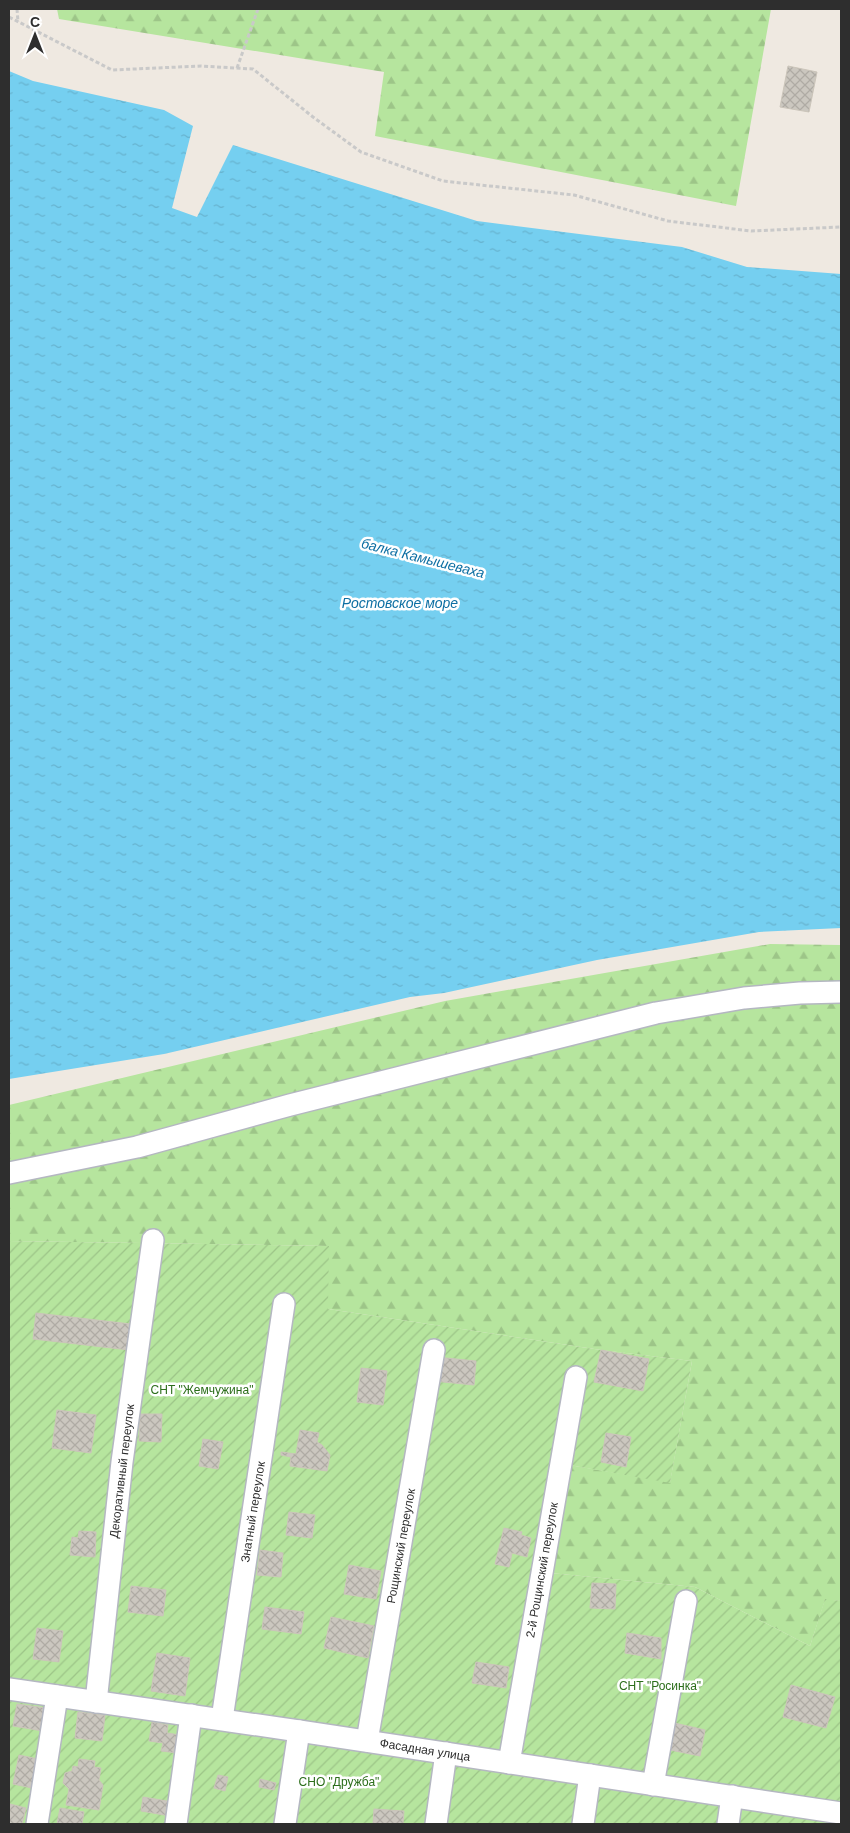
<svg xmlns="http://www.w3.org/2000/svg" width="850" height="1833" font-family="Helvetica,sans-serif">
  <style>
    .forest { fill: url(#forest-firs) }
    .garden { fill: url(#garden-furrows) }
    .water { fill: url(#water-ripples) }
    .building { fill: url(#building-cross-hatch); stroke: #cbc5ba }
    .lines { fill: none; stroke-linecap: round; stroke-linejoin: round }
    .minor-casing { stroke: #b4b7c1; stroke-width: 24 }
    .path { stroke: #c9c9c9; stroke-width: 3; stroke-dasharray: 4 2.5; stroke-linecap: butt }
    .minor { stroke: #fff; stroke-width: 21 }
    .labels { text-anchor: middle; stroke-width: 5; stroke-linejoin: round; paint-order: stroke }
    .park-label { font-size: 12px; fill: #2c6e1b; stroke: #fff }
    .street-label { font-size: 12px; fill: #2e2e2e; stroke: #fff }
    .water-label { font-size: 14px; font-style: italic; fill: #0d6fa3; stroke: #fff }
  </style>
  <defs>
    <pattern id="forest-firs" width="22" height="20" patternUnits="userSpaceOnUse" patternTransform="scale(1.25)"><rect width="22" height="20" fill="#b6e59e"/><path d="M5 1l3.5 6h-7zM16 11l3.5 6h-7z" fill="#9dc588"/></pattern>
    <pattern id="garden-furrows" width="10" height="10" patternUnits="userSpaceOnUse" patternTransform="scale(1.25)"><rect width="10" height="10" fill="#b6e59e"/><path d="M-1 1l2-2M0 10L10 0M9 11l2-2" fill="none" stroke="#9dc588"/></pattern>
    <pattern id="water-ripples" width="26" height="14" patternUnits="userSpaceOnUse" patternTransform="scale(1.25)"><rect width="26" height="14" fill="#75cff0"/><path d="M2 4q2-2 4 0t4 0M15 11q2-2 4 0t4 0" fill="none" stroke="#66b2ce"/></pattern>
    <pattern id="building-cross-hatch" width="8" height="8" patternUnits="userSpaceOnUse" patternTransform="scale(1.25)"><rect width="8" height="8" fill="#cbc7bf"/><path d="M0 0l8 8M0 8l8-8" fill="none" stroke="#afaba4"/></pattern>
  </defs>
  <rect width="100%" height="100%" fill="#efe9e1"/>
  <g class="forest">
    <polygon points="57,9 771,9 736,206 375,136 384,72 59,19"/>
    <polygon points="770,944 841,945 841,1601 825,1600 810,1646 695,1587 550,1573 569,1465 670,1482 692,1361 601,1350 328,1309 328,1246 9,1241 9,1105 445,1001"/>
  </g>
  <polygon class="garden" points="9,1241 329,1246 328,1309 601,1350 692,1361 670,1483 569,1465 550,1573 695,1587 810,1646 825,1599 841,1601 841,1824 9,1824"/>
  <polygon class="water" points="9,71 33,81 164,110 193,126 172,208 197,217 233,145 477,221 682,247 747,267 841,274 841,928 759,932 597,960 444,993 410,997 164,1054 9,1079"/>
  <g class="building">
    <polygon points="788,66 817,72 809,112 780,107"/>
    <polygon points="36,1313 131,1324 129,1350 33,1339"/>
    <polygon points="601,1350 649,1359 643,1391 594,1382"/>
    <polygon points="436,1357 476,1361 474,1385 433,1381"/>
    <polygon points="361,1368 387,1371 383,1405 357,1402"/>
    <polygon points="57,1410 96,1415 91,1453 52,1448"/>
    <polygon points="140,1414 162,1414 161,1442 139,1441"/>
    <polygon points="300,1430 319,1433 317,1442 322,1445 330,1455 327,1471 290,1466 291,1457 281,1455 281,1452 296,1454"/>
    <polygon points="606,1433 631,1437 626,1467 601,1462"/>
    <polygon points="203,1439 223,1442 218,1469 199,1466"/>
    <polygon points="289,1512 315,1515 312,1538 286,1535"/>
    <polygon points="504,1528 522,1532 521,1535 531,1538 527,1557 512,1553 509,1567 495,1564"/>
    <polygon points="79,1531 96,1532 95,1557 70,1555 72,1537 78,1538"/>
    <polygon points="260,1550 283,1553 281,1577 257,1575"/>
    <polygon points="349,1565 381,1571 376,1599 344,1594"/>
    <polygon points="592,1583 616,1584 615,1609 590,1608"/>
    <polygon points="131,1586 166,1590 163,1616 128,1612"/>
    <polygon points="265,1607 304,1612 301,1634 262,1629"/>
    <polygon points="331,1617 374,1626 368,1658 324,1648"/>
    <polygon points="37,1628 63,1631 59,1662 33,1659"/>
    <polygon points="627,1633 661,1638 661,1659 625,1653"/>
    <polygon points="157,1653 190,1658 185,1696 151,1691"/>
    <polygon points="476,1662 509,1667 506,1688 472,1683"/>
    <polygon points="791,1685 835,1697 826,1728 783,1717"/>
    <polygon points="17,1704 46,1708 43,1731 13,1726"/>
    <polygon points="78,1712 105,1715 102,1741 75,1738"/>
    <polygon points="152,1722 168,1725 167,1733 180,1735 178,1753 161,1751 163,1743 149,1741"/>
    <polygon points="670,1722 705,1730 700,1756 665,1749"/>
    <polygon points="19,1755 38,1759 32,1788 13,1784"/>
    <polygon points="79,1759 95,1761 94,1767 101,1768 99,1780 103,1785 99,1810 66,1805 69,1789 63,1783 65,1773 72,1771 73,1766 78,1767"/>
    <polygon points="218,1775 228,1777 225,1791 214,1788"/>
    <polygon points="260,1779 276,1783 274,1790 259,1787"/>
    <polygon points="143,1797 173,1802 170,1816 141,1811"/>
    <polygon points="10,1804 26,1808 22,1824 9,1824"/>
    <polygon points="60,1808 84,1812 82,1824 57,1824"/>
    <polygon points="374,1809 404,1811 403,1824 373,1824"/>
  </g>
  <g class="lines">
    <g class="minor-casing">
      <g id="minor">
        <polyline points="9,1173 137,1147 290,1105 656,1013 744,998 800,993 841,992"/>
        <polyline points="9,1689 299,1731 841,1813"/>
        <polyline points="96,1702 122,1462 153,1240"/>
        <polyline points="222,1719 284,1304"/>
        <polyline points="367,1741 434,1350"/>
        <polyline points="509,1763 576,1377"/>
        <polyline points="653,1785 686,1601"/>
        <polyline points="37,1824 57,1696"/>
        <polyline points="176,1824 191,1715"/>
        <polyline points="285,1824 299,1731"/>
        <polyline points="436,1824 446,1753"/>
        <polyline points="583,1824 590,1775"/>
        <polyline points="728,1824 732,1796"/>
      </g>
    </g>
    <g class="path">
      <polyline points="17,9 18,22"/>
      <polyline points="9,17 112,70 201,66 253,69 313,117 361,152 443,181 574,195 668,221 751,231 841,227"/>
      <polyline points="237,68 258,9"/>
    </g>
    <use href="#minor" class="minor"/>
  </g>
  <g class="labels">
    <g class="park-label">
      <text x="202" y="1394">СНТ "Жемчужина"</text>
      <text x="660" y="1690">СНТ "Росинка"</text>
      <text x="339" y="1786">СНО "Дружба"</text>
    </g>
    <g class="street-label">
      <text transform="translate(122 1471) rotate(-83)" y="4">Декоративный переулок</text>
      <text transform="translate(253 1512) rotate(-81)" y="4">Знатный переулок</text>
      <text transform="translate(401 1546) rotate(-80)" y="4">Рощинский переулок</text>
      <text transform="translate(542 1570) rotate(-80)" y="4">2-й Рощинский переулок</text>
      <text transform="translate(425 1750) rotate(9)" y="4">Фасадная улица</text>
    </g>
    <g class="water-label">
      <text transform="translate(423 558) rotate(14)" y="5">балка Камышеваха</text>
      <text x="400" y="608">Ростовское море</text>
    </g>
  </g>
  <rect width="850" height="1833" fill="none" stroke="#2e2e2e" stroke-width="20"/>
  <g transform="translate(35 35)" stroke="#ffffff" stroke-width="4" paint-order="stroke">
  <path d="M0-4L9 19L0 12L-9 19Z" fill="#2e2e2e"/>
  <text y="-8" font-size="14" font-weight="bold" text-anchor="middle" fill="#2e2e2e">С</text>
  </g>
</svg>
